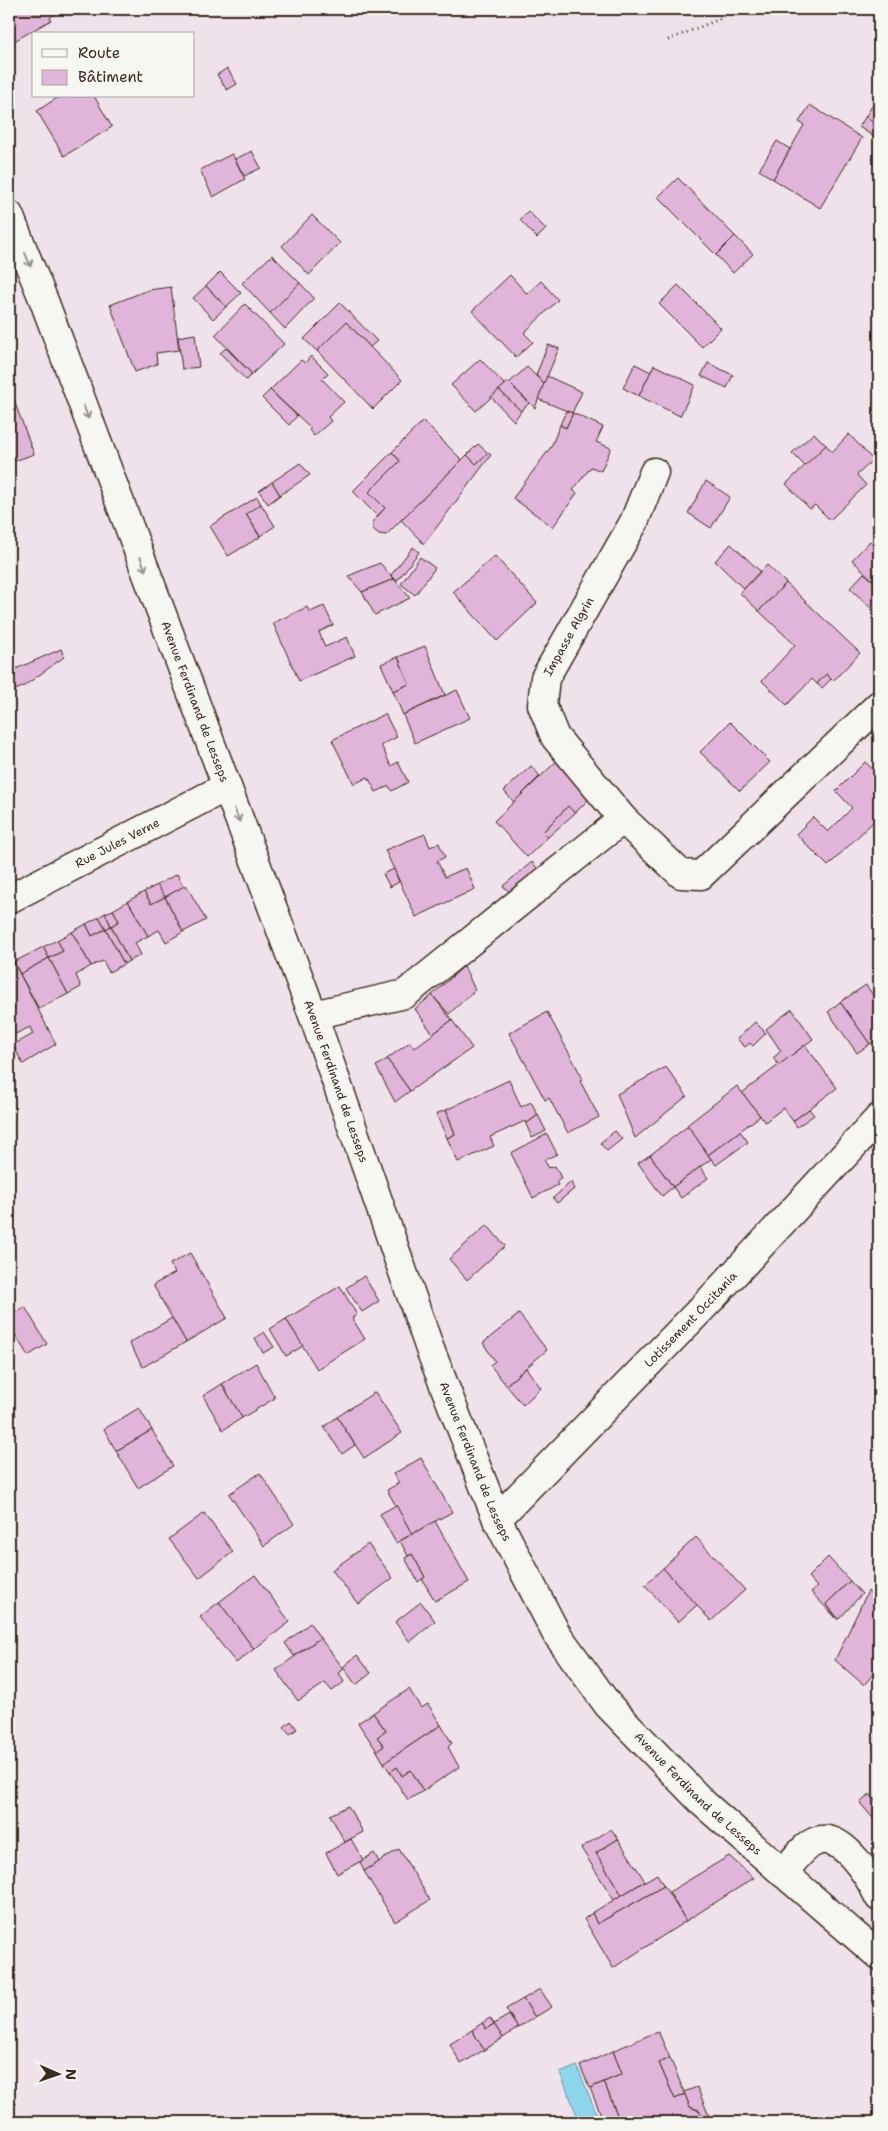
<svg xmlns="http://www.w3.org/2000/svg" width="888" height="2131" font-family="'Shantell Sans',sans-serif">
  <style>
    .water { fill: #8cd7ec; stroke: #6c929a }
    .building { fill: #e1b5d9; stroke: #3b2a1e }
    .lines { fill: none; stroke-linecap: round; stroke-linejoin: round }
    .minor-casing { stroke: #3b2a1e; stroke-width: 31 }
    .path { stroke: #3b2a1e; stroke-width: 3; stroke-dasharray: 1 4; stroke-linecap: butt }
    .minor { stroke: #f6f6f2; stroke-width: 28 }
    .oneway { stroke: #989088 }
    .labels { text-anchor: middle; stroke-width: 4; stroke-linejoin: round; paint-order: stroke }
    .street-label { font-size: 12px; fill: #3b2a1e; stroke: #f6f6f2 }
  </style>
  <rect width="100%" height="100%" fill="#f0e2ea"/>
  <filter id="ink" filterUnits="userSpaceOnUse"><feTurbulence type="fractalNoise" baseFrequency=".02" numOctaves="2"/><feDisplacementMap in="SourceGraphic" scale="10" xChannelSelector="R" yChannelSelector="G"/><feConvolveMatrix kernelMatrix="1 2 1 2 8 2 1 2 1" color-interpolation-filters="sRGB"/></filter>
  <g filter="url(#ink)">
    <polygon class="water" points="577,2066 600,2122 580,2122 560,2073"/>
    <g class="building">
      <polygon points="9,9 60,9 50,18 51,20 9,44"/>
      <polygon points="227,68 237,84 227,90 217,75"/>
      <polygon points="60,96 94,96 112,127 64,156 37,111"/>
      <polygon points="810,105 862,138 820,208 773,179 804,125 799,122"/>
      <polygon points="872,106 879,111 879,129 866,116"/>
      <polygon points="866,116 879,129 879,140 859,127"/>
      <polygon points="777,141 790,149 773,179 759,170"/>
      <polygon points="252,151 261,168 244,176 235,159"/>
      <polygon points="232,154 245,179 213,197 200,170"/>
      <polygon points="678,178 735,236 716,255 658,197"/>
      <polygon points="528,211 546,229 537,238 520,220"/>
      <polygon points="312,215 340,243 309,275 282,246"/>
      <polygon points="735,236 753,254 733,273 716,255"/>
      <polygon points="272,255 300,283 270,313 242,283"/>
      <polygon points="220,272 241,293 226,307 206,286"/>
      <polygon points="510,275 527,294 541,281 558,300 524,333 533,342 516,357 472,311"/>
      <polygon points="300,283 314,298 285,329 270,313"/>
      <polygon points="678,285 721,328 702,347 659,304"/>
      <polygon points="206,286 226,307 213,319 193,298"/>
      <polygon points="171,287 179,350 156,353 157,364 135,372 110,305 148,290"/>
      <polygon points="340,303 377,341 370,347 346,322 317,351 304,339"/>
      <polygon points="245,304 284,344 252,374 215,335"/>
      <polygon points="346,322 402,380 373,409 317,351"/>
      <polygon points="195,334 199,367 182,369 178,337"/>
      <polygon points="548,345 559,348 544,384 536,375"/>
      <polygon points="226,348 252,374 246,380 220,353"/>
      <polygon points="311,356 328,373 322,379 344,402 328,417 331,421 314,436 309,430 311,428 270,390 301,360 305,363"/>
      <polygon points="480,359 505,385 476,411 451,385"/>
      <polygon points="708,363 733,375 727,388 701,376"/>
      <polygon points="635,364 651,372 639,396 623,388"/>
      <polygon points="654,365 695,385 680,416 639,396"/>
      <polygon points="527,367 544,384 535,408 509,383"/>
      <polygon points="547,376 582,392 572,413 538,399"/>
      <polygon points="508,382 529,403 521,411 499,390"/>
      <polygon points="9,387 34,454 9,463"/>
      <polygon points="270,390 297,416 289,425 262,398"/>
      <polygon points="499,390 521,411 514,421 491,397"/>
      <polygon points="566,411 573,413 566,428 560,425"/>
      <polygon points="573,413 603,427 596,442 611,448 601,471 591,467 573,490 577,493 553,527 513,498 551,447 560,425 566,428"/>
      <polygon points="423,421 462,460 389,532 386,535 379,534 373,529 373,521 385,508 369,492 400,461 392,452"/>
      <polygon points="814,433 826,445 805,466 792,453"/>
      <polygon points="849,434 873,460 857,475 866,485 830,520 815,505 810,509 786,484 826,445 832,452"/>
      <polygon points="478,444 488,453 476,464 467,455"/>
      <polygon points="392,452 400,461 369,492 385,508 377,516 353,491"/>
      <polygon points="488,453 491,455 424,544 401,520 467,455 476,464"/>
      <polygon points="300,463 310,475 280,495 272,482"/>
      <polygon points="706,481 730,497 711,528 688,513"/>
      <polygon points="272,482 280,495 268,504 259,491"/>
      <polygon points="257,497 261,504 246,514 260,537 228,556 210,526"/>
      <polygon points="261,504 275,526 260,536 246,514"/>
      <polygon points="870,541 879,551 879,586 852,560"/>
      <polygon points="731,544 760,571 744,589 715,561"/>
      <polygon points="413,547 419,552 397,581 391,575"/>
      <polygon points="495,556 537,603 497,641 453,592"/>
      <polygon points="420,557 435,568 415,595 401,584"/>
      <polygon points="380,563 394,579 362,592 348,576"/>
      <polygon points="767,565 786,583 759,611 740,593"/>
      <polygon points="864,573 879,586 879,616 850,588"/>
      <polygon points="394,579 410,598 375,615 362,592"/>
      <polygon points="786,583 860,653 833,681 826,674 817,684 812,679 787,705 762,681 795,645 759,611"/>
      <polygon points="324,606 333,625 319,632 325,647 347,637 355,656 299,681 273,623 307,607 310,612"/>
      <polygon points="425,646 445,695 403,715 393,691 409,684 398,657"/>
      <polygon points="61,649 64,657 24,686 9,693 9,672"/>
      <polygon points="398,657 409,684 393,691 381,664"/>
      <polygon points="826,674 831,679 822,688 817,684"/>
      <polygon points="457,690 470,718 415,743 403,715"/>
      <polygon points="385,714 397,737 381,745 391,766 398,762 408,782 392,791 389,786 376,792 368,777 354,784 332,740"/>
      <polygon points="730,722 770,762 740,791 700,752"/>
      <polygon points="561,757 594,794 575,813 568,806 543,832 548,837 527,857 494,821"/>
      <polygon points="865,762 879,775 879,816 828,866 796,834 813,817 828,832 852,808 836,791"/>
      <polygon points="531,766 540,776 514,802 504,791"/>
      <polygon points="568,806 575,813 548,837 543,832"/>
      <polygon points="425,834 430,847 439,843 445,857 437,861 445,877 466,868 475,889 416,917 385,850"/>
      <polygon points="532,862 542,874 515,897 503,886"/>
      <polygon points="394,869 399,882 390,887 383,874"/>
      <polygon points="177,874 184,887 165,897 157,885"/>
      <polygon points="157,885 165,897 151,904 144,892"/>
      <polygon points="186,885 206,920 183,932 165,897"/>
      <polygon points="144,892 151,904 165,897 183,932 166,942 159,930 148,936 128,901"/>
      <polygon points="128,901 148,936 135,943 141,955 129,961 111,926 119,921 113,910"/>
      <polygon points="113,910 119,921 111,926 105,913"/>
      <polygon points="105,913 111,926 106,929 99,917"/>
      <polygon points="99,917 106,929 92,936 86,924"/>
      <polygon points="86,924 92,936 106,929 124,964 109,972 103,961 91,966 72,932"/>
      <polygon points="111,926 129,961 124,964 106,929"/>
      <polygon points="72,932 91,966 76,975 81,987 68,994 49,958 63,951 57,940"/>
      <polygon points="57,940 63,951 49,958 43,947"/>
      <polygon points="43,947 49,958 20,974 14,962"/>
      <polygon points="11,957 56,1044 23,1064 13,1045 33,1034 30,1027 9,1037 9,958"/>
      <polygon points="49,958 68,994 39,1009 20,974"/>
      <polygon points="464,966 475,990 449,1014 432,995"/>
      <polygon points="866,985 879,1004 879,1038 870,1044 840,1002"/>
      <polygon points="432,995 452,1020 433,1034 415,1009"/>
      <polygon points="840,1002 870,1044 857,1053 828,1012"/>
      <polygon points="792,1009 813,1039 779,1065 773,1058 781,1051 766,1029"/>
      <polygon points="547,1012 583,1079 580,1081 599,1117 568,1133 549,1098 545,1100 509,1033"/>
      <polygon points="452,1020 472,1048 410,1091 387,1059 410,1042 414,1048"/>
      <polygon points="755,1022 766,1033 753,1046 750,1043 745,1047 737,1039"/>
      <polygon points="805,1045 837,1088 793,1121 783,1108 765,1122 742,1093"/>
      <polygon points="387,1059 410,1091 395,1102 376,1066"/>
      <polygon points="666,1067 687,1096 635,1138 617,1094"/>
      <polygon points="509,1080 521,1107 531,1102 538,1115 526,1124 525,1121 490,1137 494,1146 458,1162 447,1138 455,1134 446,1110"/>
      <polygon points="737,1086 760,1116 708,1155 687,1125"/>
      <polygon points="809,1109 814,1115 797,1127 793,1121"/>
      <polygon points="446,1110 455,1134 447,1138 436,1114"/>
      <polygon points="538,1115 546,1131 532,1138 526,1124"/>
      <polygon points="688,1126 711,1159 673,1187 650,1155"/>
      <polygon points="615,1131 622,1139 607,1151 600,1143"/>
      <polygon points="740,1131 748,1142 716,1165 708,1155"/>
      <polygon points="547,1134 557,1154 544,1160 549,1168 555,1166 561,1178 556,1181 558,1185 533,1198 511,1153"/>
      <polygon points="650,1155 673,1187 662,1196 638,1163"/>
      <polygon points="700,1167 708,1178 681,1198 673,1187"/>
      <polygon points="571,1182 574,1189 557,1203 553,1198"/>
      <polygon points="487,1225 505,1246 467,1280 449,1259"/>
      <polygon points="190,1253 227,1318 186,1342 153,1285 175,1273 170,1264"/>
      <polygon points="364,1276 379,1301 362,1312 346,1288"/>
      <polygon points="340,1286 357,1315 352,1318 365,1339 317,1369 286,1319"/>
      <polygon points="25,1307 47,1344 28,1356 9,1324 9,1316"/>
      <polygon points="519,1314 547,1350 506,1385 490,1365 495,1361 483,1343"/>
      <polygon points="172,1318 186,1342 143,1367 129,1343"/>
      <polygon points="286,1319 303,1346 286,1356 270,1329"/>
      <polygon points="264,1332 274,1347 263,1353 255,1338"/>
      <polygon points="256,1363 275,1398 242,1418 222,1384"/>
      <polygon points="526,1368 541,1388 523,1405 506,1385"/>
      <polygon points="222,1384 242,1418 223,1430 203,1396"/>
      <polygon points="375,1392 402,1433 364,1458 337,1417"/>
      <polygon points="139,1408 152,1430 116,1451 104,1429"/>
      <polygon points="337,1417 355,1445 342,1454 324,1427"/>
      <polygon points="152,1430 173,1466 138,1488 116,1451"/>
      <polygon points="421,1458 452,1512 412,1534 387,1490 399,1483 393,1474"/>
      <polygon points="260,1473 294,1524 264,1546 229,1494"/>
      <polygon points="396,1505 412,1534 396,1543 380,1514"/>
      <polygon points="204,1513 233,1552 199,1578 169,1539"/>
      <polygon points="435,1521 469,1582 435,1601 422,1579 425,1577 412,1554 408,1556 400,1541"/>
      <polygon points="696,1537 745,1590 711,1621 663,1568"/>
      <polygon points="368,1544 393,1578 358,1604 332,1570"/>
      <polygon points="412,1554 425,1577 418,1582 405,1558"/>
      <polygon points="828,1557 850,1581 826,1604 838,1620 811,1592 817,1587 808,1577"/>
      <polygon points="663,1568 697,1605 678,1622 645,1585"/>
      <polygon points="255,1575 290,1622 254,1649 219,1602"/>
      <polygon points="850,1581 862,1594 839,1619 826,1604"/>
      <polygon points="868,1591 879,1601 879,1667 864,1685 835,1660"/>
      <polygon points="219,1602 254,1649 236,1663 200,1617"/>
      <polygon points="421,1602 435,1621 410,1642 395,1622"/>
      <polygon points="310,1623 320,1638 294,1656 285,1643"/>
      <polygon points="320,1638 344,1669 339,1673 344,1682 332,1691 325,1683 298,1701 276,1670"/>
      <polygon points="357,1655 371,1673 356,1685 343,1667"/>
      <polygon points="409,1689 421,1708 428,1704 441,1725 384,1763 377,1751 384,1746 377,1737 386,1731 373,1713"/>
      <polygon points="373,1713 386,1731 377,1737 384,1746 377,1751 358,1723"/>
      <polygon points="291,1721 297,1729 290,1734 284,1727"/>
      <polygon points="441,1725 452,1743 448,1747 459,1767 423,1791 411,1770 402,1776 397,1767 390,1772 384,1763"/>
      <polygon points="397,1767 402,1776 411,1770 423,1791 408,1800 390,1772"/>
      <polygon points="870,1794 879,1805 878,1824 860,1803"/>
      <polygon points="348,1806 363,1832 345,1842 330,1815"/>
      <polygon points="611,1829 618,1839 596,1853 622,1895 614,1900 581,1848"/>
      <polygon points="351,1839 363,1860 337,1874 326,1853"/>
      <polygon points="618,1839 645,1881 622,1895 596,1853"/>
      <polygon points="399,1849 430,1900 395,1922 364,1871"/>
      <polygon points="374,1853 379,1862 364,1871 360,1862"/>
      <polygon points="729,1856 754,1878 686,1921 669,1892"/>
      <polygon points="657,1874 664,1886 597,1924 592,1913"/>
      <polygon points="664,1886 686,1921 613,1968 584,1919 592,1913 597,1924"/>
      <polygon points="540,1989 552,2007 535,2017 523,1999"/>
      <polygon points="523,1999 535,2017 518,2028 506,2009"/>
      <polygon points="509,2015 518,2028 503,2038 494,2024"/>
      <polygon points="490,2018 494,2024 486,2029 482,2023"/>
      <polygon points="482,2023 486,2029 494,2024 503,2038 484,2050 472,2030"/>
      <polygon points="472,2030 484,2050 461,2064 450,2044"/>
      <polygon points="658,2031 670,2058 659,2063 675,2099 685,2094 690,2107 702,2112 704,2117 703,2122 620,2122 604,2082 622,2074 613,2051"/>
      <polygon points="613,2051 622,2074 590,2088 580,2066"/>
      <polygon points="670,2058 685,2094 675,2099 659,2063"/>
      <polygon points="604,2082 620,2122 604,2122 590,2088"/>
      <polygon points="697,2087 709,2116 704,2117 699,2110 690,2107 684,2092"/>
    </g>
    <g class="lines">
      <g class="minor-casing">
        <g id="minor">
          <path id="s1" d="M9 215 44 301 313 1015 431 1352 497 1519 556 1633 608 1705 704 1804 879 1956"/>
          <path id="s2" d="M623 819 555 737 542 705 545 678 634 522 654 472"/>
          <path id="s3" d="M9 899 226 787"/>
          <polyline points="313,1015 405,994 623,819 681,874 701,875 879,705"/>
          <path id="s4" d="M497 1519 711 1299 879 1118"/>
          <path d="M783 1873C792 1863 804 1845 817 1841 843 1832 870 1878 879 1897"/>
        </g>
      </g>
      <polyline class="path" points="668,40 722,18 730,9"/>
      <use href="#minor" class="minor"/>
    </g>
    <defs><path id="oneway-shaft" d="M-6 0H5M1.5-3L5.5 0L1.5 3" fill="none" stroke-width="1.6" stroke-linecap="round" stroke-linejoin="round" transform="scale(1.25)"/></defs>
    <g class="oneway">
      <use href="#oneway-shaft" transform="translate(28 260) rotate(68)"/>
      <use href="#oneway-shaft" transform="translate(86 412) rotate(69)"/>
      <use href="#oneway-shaft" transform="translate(143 564) rotate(70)"/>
      <use href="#oneway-shaft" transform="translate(237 815) rotate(69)"/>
    </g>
  </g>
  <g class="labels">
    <g class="street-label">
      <text dy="4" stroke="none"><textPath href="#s2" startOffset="216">Impasse Algrin</textPath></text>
      <text dy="4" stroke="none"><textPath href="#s1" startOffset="521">Avenue Ferdinand de Lesseps</textPath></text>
      <text dy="4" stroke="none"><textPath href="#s3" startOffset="122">Rue Jules Verne</textPath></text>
      <text dy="4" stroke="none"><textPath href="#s1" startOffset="926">Avenue Ferdinand de Lesseps</textPath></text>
      <text dy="4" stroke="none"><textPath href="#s4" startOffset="278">Lotissement Occitania</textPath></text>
      <text dy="4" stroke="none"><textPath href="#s1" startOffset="1331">Avenue Ferdinand de Lesseps</textPath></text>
      <text dy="4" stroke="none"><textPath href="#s1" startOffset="1736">Avenue Ferdinand de Lesseps</textPath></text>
    </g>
  </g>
  <rect width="888" height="2131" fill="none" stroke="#f6f6f2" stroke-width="30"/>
  <rect x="15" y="15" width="858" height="2101" fill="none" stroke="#3b2a1e" stroke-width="2" filter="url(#ink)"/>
  <rect x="32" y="32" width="162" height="65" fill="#f6f6f2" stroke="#aba49d"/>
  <rect x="42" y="49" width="25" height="8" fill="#f6f6f2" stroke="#aba49d"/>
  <text x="78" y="58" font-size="15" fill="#3b2a1e">Route</text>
  <rect x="42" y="70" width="25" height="15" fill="#e1b5d9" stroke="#aba49d"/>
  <text x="78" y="82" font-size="15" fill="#3b2a1e">Bâtiment</text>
  <g transform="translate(58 2074) rotate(92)" stroke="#f6f6f2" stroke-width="4" paint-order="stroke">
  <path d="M0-4L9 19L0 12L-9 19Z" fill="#3b2a1e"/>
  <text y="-8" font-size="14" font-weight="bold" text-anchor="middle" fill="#3b2a1e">N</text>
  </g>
</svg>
